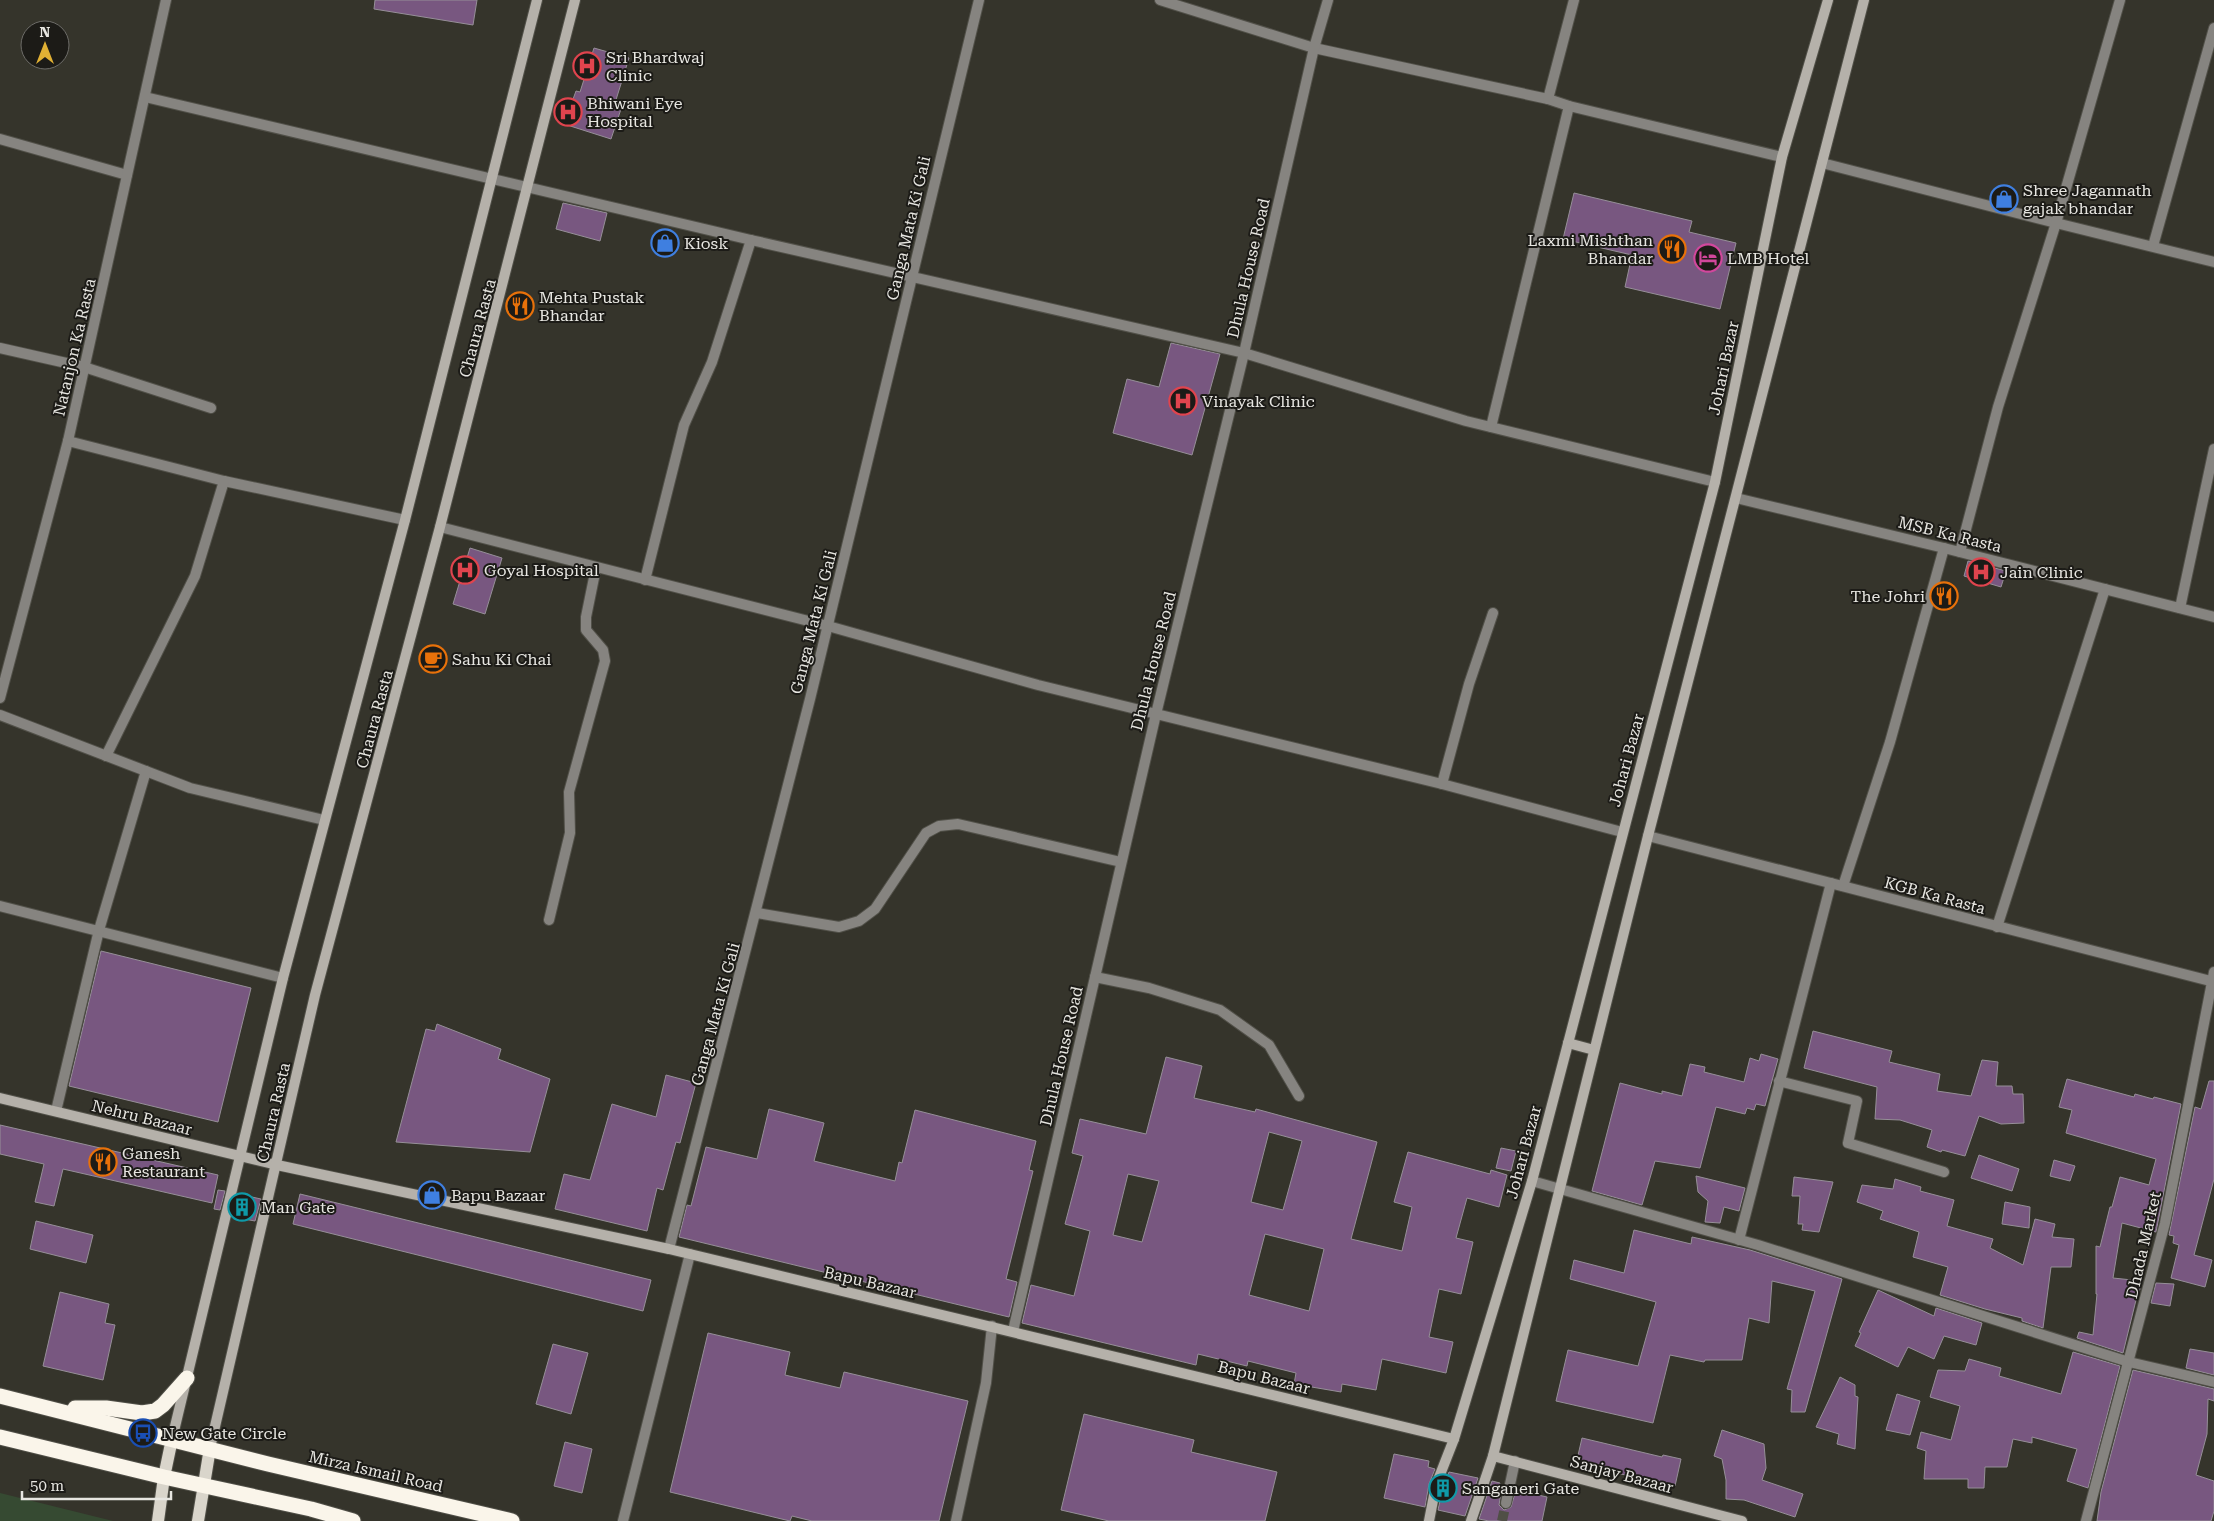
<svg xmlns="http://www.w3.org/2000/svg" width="2214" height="1521" font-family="'Roboto Serif',serif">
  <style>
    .green { fill: #364a32 }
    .building { fill: #785780; stroke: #968f98; fill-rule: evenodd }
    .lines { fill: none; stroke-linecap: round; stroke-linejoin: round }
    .street-tunnel { stroke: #504f46; stroke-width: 10; stroke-dasharray: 10 5; stroke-linecap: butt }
    .street-casing { stroke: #515048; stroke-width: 12 }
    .secondary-casing { stroke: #515048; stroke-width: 12 }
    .primary-casing { stroke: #515048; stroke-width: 14 }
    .highway-casing { stroke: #515048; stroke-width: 17 }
    .street { stroke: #868480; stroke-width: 10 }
    .secondary { stroke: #b5b1aa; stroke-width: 10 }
    .primary { stroke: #d9d5cb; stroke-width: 12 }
    .highway { stroke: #faf5ea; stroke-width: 15 }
    .labels { text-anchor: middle; stroke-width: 4; stroke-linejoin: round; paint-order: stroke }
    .poi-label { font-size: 16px; fill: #e7e6e1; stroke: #1c1b17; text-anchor: start }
    .street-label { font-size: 16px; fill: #e7e6e1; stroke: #1c1b17 }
  </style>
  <rect width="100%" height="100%" fill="#35342b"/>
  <polygon class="green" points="0,1493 113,1521 0,1521"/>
  <g class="building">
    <polygon points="375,0 477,0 473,25 374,9"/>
    <polygon points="594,48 629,58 615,103 622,106 611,139 564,124 576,91 580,92"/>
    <polygon points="1574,193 1692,221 1689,232 1736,243 1720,309 1625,287 1632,255 1563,239"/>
    <polygon points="563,203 607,213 600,241 556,229"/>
    <polygon points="1171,343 1220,354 1192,455 1113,433 1127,379 1159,387"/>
    <polygon points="470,548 502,558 485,614 453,604"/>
    <polygon points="1968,561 2006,571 2001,587 1964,576"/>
    <polygon points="101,951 251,988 218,1122 69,1086"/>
    <polygon points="437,1024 501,1049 498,1059 550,1079 530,1152 396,1142 426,1029 435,1031"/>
    <polygon points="1813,1031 1892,1051 1889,1062 1940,1074 1937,1091 1971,1096 1982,1060 1998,1062 1996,1086 2012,1086 2013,1094 2023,1094 2024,1123 2001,1124 1979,1116 1965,1156 1942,1150 1941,1152 1927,1147 1932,1130 1900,1120 1875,1119 1877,1087 1804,1068"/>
    <polygon points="1761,1054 1778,1059 1765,1106 1756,1104 1754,1110 1747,1108 1745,1114 1716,1107 1700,1168 1655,1161 1642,1205 1592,1191 1620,1083 1662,1094 1662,1091 1682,1096 1690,1064 1705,1067 1704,1072 1744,1082 1750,1058 1759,1061"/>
    <path d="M1166 1057 1202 1066 1194 1098 1255 1112 1256 1109 1377 1142 1351 1239 1402 1251 1412 1207 1394 1202 1408 1152 1490 1174 1491 1170 1507 1175 1499 1207 1467 1198 1456 1238 1473 1242 1461 1294 1439 1289 1429 1337 1453 1342 1446 1373 1382 1359 1376 1390 1342 1384 1341 1392 1294 1384 1296 1373 1248 1361 1247 1366 1198 1354 1196 1365 1022 1323 1031 1285 1074 1296 1090 1231 1065 1224 1083 1156 1072 1153 1080 1119 1146 1134ZM1269 1132 1302 1141 1283 1210 1251 1202ZM1128 1174 1159 1181 1142 1242 1113 1235ZM1265 1234 1324 1249 1309 1311 1249 1295Z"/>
    <polygon points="666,1075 696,1083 680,1143 676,1142 663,1190 657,1188 647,1231 555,1209 564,1174 590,1180 612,1104 656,1117"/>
    <polygon points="2067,1079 2134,1097 2135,1094 2153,1099 2154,1097 2181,1104 2156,1232 2122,1223 2113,1278 2142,1281 2137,1300 2136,1300 2123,1353 2077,1338 2079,1332 2093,1335 2097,1294 2096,1294 2096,1246 2100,1247 2110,1207 2112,1207 2120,1177 2149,1185 2156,1159 2066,1133 2072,1110 2059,1107"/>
    <polygon points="2209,1081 2214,1081 2214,1179 2194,1255 2212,1260 2205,1287 2171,1278 2179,1245 2173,1243 2174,1236 2169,1235 2195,1107 2201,1109"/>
    <polygon points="769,1109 824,1123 814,1161 895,1181 899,1162 902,1163 915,1110 1036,1141 1029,1170 1033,1171 1006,1279 1017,1282 1009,1317 679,1237 687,1205 691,1206 706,1147 757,1159"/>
    <polygon points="0,1125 218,1175 212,1203 63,1169 54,1206 35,1202 44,1164 0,1154"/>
    <polygon points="1501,1148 1516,1151 1511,1171 1496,1168"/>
    <polygon points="1979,1155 2019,1169 2012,1191 1971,1178"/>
    <polygon points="2054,1160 2075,1166 2070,1181 2050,1176"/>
    <polygon points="1696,1176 1745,1188 1739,1211 1724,1207 1720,1223 1705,1222 1708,1201 1698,1192"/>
    <polygon points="1794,1177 1833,1182 1819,1232 1802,1230 1803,1224 1798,1224 1800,1196 1792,1196"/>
    <polygon points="1895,1179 1921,1187 1920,1191 1954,1200 1947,1226 1993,1239 1990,1248 2023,1265 2035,1219 2055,1224 2052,1237 2074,1239 2071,1267 2051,1267 2043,1328 2022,1321 2022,1318 1985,1309 1940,1295 1948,1267 1913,1257 1919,1232 1880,1219 1883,1211 1857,1202 1862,1185 1893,1189"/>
    <polygon points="218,1190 225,1191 220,1210 214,1209"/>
    <polygon points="238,1194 261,1199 255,1221 233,1217"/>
    <polygon points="300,1194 651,1280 643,1311 293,1224"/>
    <polygon points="2005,1202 2030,1207 2029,1228 2002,1224"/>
    <polygon points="36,1221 93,1235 86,1263 30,1249"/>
    <polygon points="1634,1230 1691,1244 1692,1237 1750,1250 1842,1279 1805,1412 1791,1412 1792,1390 1787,1389 1815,1291 1772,1281 1769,1323 1749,1318 1742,1360 1705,1360 1704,1362 1670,1355 1653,1423 1556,1401 1568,1350 1638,1366 1656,1302 1570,1279 1574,1260 1624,1273"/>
    <polygon points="2156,1283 2174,1284 2170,1306 2151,1303"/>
    <polygon points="1878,1290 1934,1316 1936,1308 1982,1323 1976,1345 1944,1336 1934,1359 1908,1347 1898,1367 1855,1346 1861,1333 1859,1332"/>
    <polygon points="60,1292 109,1304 105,1323 115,1325 103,1380 43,1366"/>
    <polygon points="708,1333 790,1352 785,1375 840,1388 844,1372 968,1401 939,1521 812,1521 792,1516 790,1521 670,1492"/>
    <polygon points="553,1344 588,1353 571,1414 536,1404"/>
    <polygon points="2190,1349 2214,1353 2214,1375 2186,1368"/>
    <polygon points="2073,1352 2120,1366 2088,1488 2067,1481 2077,1449 2032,1437 2032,1443 2013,1439 2007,1467 1985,1467 1984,1488 1968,1488 1968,1479 1924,1479 1926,1451 1917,1448 1921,1432 1951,1440 1960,1406 1930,1397 1938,1370 1965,1371 1969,1359 2001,1368 1999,1376 2061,1394"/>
    <polygon points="2133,1370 2214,1389 2214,1401 2208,1399 2207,1434 2196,1475 2214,1481 2214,1511 2211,1521 2097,1521 2101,1492"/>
    <polygon points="1840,1377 1855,1385 1855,1396 1858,1397 1855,1449 1837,1444 1839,1434 1816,1427"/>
    <polygon points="1897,1394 1920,1401 1910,1435 1886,1430"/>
    <polygon points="1084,1414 1194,1440 1191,1452 1277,1472 1265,1521 1109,1521 1061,1510"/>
    <polygon points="1722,1430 1764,1444 1766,1468 1762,1480 1803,1494 1795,1517 1744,1500 1726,1499 1726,1480 1722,1459 1714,1456"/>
    <polygon points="1582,1438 1662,1457 1663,1455 1681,1459 1675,1486 1576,1464"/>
    <polygon points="565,1442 592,1449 582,1493 554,1486"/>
    <polygon points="1394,1454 1429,1461 1428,1467 1435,1469 1429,1484 1425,1507 1384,1498"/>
    <polygon points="1449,1472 1478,1478 1465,1516 1438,1510 1443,1487"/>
    <polygon points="1492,1481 1500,1483 1499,1487 1502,1487 1499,1505 1504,1510 1511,1507 1516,1490 1547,1497 1542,1521 1489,1521 1479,1519"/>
  </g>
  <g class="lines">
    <polyline class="street-tunnel" points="1502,1521 1506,1503"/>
    <g class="street-casing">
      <g id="street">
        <polyline points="1160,0 1314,48 1548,99 1569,106 1782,157"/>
        <polyline points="145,97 751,240 1244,353 1466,421 1715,482"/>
        <polyline points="1548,99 1574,0"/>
        <polyline points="0,139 127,175"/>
        <polyline points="1822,163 2056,223 2214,262"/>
        <polyline points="2153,246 2214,28"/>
        <polyline points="0,348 84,367 211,408"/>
        <polyline points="1491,427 1569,106"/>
        <polyline points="68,441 224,481 405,520"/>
        <polyline points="1736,498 1944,548 2214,617"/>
        <polyline points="440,527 828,626 1038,685 1442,784 1622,832"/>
        <polyline points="1960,552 1998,407 2056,223 2120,0"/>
        <polyline points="645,580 684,425 712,362 751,240"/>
        <polyline points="2180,608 2214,449"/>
        <polyline points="0,698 68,441 166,0"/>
        <polyline points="0,715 190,788 324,820"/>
        <polyline points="106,756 195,576 224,481"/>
        <polyline points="1442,784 1469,684 1493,613"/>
        <polyline points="1648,836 2214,982"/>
        <polyline points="1843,886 1890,742 1944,548"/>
        <polyline points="0,906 283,978"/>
        <polyline points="757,913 839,927 859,921 875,909 926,833 939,826 958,824 1121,862"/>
        <polyline points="549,920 570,833 569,792 605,661 603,650 586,630 586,617 596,568"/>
        <polyline points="1997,927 2105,589"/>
        <polyline points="1095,977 1149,988 1220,1010 1269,1045 1299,1096"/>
        <polyline points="1779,1081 1857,1101 1848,1143 1944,1172"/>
        <polyline points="56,1111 99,930 146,771"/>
        <polyline points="1532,1181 1758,1245 2129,1362 2214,1382"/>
        <polyline points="1739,1240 1831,883"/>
        <polyline points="669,1249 810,699 979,0"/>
        <polyline points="1013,1331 1156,714 1244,353 1314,48 1328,0"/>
        <polyline points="1506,1503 1515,1461"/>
        <polyline points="623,1521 690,1254"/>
        <polyline points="956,1521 986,1383 992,1326"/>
        <polyline points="2086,1521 2165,1223 2214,972"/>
      </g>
    </g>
    <g class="secondary-casing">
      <g id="secondary">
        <polyline points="1568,1043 1594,1050"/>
        <polyline points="0,1098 277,1165 669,1249 1454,1439"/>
        <polyline points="172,1439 283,978 405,520 537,0"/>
        <polyline points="210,1448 315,995 440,527 575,0"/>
        <polyline points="1493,1456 1742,1521"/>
        <polyline points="1429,1521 1436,1485 1454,1439 1532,1181 1715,482 1782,157 1828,0"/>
        <polyline points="1471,1521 1493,1456 1648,836 1864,0"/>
      </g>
    </g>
    <g class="primary-casing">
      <g id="primary">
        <polyline points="158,1521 164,1477 172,1439"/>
        <polyline points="198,1521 210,1448"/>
      </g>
    </g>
    <g class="highway-casing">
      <g id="highway">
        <polyline points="0,1396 268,1464 512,1521"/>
        <polyline points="75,1408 106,1408 142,1413 155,1411 163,1405 187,1378"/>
        <polyline points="0,1437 164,1477 311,1509 353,1521"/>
      </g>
    </g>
    <use href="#street" class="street"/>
    <use href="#secondary" class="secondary"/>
    <use href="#primary" class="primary"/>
    <use href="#highway" class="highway"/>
  </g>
  <defs>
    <g id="hospital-ring" transform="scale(1.4375)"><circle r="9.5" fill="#1c1b17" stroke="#e0444e" stroke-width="1.5"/><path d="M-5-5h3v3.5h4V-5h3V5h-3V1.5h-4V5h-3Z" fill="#e0444e"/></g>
    <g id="shop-ring" transform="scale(1.4375)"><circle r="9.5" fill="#1c1b17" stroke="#3f7fe0" stroke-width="1.5"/><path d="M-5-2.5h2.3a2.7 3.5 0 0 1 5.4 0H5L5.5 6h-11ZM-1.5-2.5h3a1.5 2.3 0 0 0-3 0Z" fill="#3f7fe0"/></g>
    <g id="restaurant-ring" transform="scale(1.4375)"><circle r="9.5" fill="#1c1b17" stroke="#e8710a" stroke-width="1.5"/><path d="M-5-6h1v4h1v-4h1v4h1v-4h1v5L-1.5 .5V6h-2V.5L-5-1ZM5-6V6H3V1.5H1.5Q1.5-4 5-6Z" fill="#e8710a"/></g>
    <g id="hotel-ring" transform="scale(1.4375)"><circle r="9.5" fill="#1c1b17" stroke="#d1479c" stroke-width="1.5"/><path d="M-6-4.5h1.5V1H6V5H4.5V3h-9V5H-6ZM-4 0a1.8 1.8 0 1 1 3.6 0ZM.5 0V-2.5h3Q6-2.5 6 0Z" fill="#d1479c"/></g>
    <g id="cafe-ring" transform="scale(1.4375)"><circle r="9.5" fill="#1c1b17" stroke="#e8710a" stroke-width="1.5"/><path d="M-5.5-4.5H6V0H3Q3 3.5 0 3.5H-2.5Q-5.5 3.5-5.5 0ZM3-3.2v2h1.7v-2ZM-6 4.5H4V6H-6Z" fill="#e8710a"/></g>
    <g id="building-ring" transform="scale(1.4375)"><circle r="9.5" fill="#1c1b17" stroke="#0f9aa8" stroke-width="1.5"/><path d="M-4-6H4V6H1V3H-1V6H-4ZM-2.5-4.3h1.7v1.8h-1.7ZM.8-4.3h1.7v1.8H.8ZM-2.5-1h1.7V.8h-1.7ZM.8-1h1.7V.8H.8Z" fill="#0f9aa8"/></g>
    <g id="bus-ring" transform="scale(1.4375)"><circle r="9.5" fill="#1c1b17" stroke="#1a4fb4" stroke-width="1.5"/><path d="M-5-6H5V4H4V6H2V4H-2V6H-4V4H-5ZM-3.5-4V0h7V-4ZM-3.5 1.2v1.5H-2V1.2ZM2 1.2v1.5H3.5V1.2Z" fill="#1a4fb4"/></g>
  </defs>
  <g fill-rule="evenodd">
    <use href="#hospital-ring" x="587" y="66"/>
    <use href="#hospital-ring" x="568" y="112"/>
    <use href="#shop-ring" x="2004" y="199"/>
    <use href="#shop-ring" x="665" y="243"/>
    <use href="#restaurant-ring" x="1672" y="249"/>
    <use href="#hotel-ring" x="1708" y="258"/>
    <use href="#restaurant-ring" x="520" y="306"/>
    <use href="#hospital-ring" x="1183" y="401"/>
    <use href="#hospital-ring" x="465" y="570"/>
    <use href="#hospital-ring" x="1981" y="572"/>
    <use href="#restaurant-ring" x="1944" y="596"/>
    <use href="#cafe-ring" x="433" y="659"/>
    <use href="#restaurant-ring" x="103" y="1162"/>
    <use href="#shop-ring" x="432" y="1195"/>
    <use href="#building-ring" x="242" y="1207"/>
    <use href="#bus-ring" x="143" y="1433"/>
    <use href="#building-ring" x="1443" y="1488"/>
  </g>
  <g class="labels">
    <g class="poi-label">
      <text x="606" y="63">Sri Bhardwaj<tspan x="606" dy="18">Clinic</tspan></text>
      <text x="587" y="109">Bhiwani Eye<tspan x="587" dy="18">Hospital</tspan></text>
      <text x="2023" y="196">Shree Jagannath<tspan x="2023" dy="18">gajak bhandar</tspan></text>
      <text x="1653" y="246" text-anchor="end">Laxmi Mishthan<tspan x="1653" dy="18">Bhandar</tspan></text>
      <text x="684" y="249">Kiosk</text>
      <text x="1727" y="264">LMB Hotel</text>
      <text x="539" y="303">Mehta Pustak<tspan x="539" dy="18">Bhandar</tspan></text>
      <text x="1202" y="407">Vinayak Clinic</text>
      <text x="484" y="576">Goyal Hospital</text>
      <text x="2000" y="578">Jain Clinic</text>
      <text x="1925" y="602" text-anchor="end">The Johri</text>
      <text x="452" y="665">Sahu Ki Chai</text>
      <text x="122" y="1159">Ganesh<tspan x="122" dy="18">Restaurant</tspan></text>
      <text x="451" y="1201">Bapu Bazaar</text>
      <text x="261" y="1213">Man Gate</text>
      <text x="162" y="1439">New Gate Circle</text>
      <text x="1462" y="1494">Sanganeri Gate</text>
    </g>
    <g class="street-label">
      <text transform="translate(908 228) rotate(-77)" y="6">Ganga Mata Ki Gali</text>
      <text transform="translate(1248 268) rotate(-77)" y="6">Dhula House Road</text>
      <text transform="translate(477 328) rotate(-75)" y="6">Chaura Rasta</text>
      <text transform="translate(74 347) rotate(-77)" y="6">Natanjon Ka Rasta</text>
      <text transform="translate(1723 368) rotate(-78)" y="6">Johari Bazar</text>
      <text transform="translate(1950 534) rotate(14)" y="6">MSB Ka Rasta</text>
      <text transform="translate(813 622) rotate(-76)" y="6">Ganga Mata Ki Gali</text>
      <text transform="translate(1153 661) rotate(-76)" y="6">Dhula House Road</text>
      <text transform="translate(374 719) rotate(-75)" y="6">Chaura Rasta</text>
      <text transform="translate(1626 760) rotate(-75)" y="6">Johari Bazar</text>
      <text transform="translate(1935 895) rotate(15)" y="6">KGB Ka Rasta</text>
      <text transform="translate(715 1014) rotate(-75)" y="6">Ganga Mata Ki Gali</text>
      <text transform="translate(1061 1056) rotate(-77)" y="6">Dhula House Road</text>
      <text transform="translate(273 1112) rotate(-77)" y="6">Chaura Rasta</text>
      <text transform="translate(142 1117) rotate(14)" y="6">Nehru Bazaar</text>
      <text transform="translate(1523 1152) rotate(-75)" y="6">Johari Bazar</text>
      <text transform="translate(2143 1245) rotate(-77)" y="6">Dhada Market</text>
      <text transform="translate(870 1282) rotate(13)" y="6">Bapu Bazaar</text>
      <text transform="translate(1264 1377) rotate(14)" y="6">Bapu Bazaar</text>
      <text transform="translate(376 1471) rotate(13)" y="6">Mirza Ismail Road</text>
      <text transform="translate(1622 1474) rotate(15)" y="6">Sanjay Bazaar</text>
    </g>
  </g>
  <g transform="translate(45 45)"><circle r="24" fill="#1c1b17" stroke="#6d6c68"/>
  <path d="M0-4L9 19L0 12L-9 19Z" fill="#e0b034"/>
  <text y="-8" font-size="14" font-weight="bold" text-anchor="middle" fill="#e7e6e1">N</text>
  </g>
  <path d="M22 1491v8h149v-8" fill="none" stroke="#e7e6e1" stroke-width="2.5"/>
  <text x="30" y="1491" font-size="15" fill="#e7e6e1" stroke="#1c1b17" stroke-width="4" paint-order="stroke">50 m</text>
</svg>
